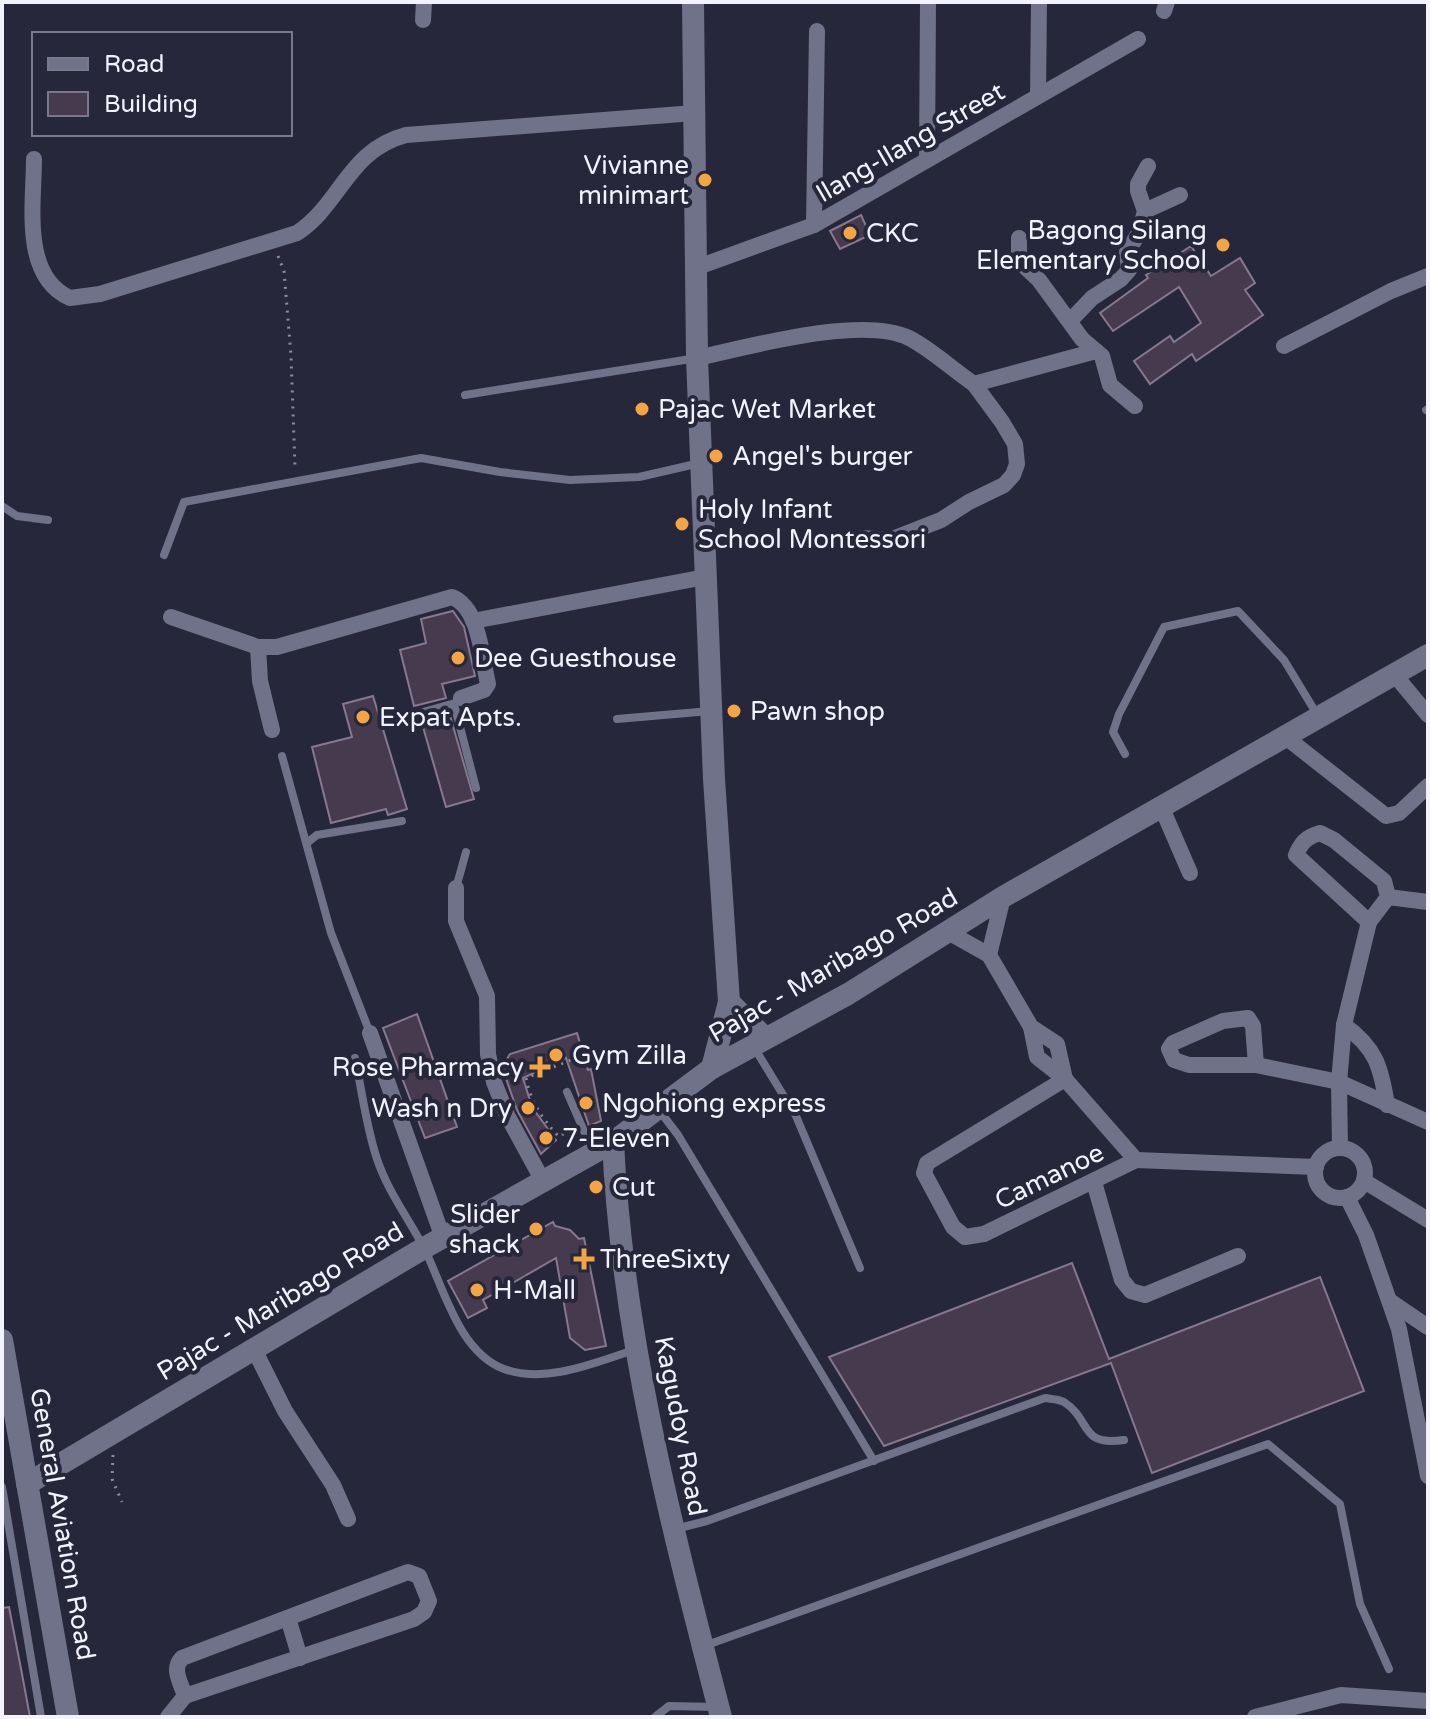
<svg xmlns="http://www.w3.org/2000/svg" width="1430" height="1719" font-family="'Varela Round',sans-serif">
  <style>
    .building { fill: #463a4e; stroke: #86788e; stroke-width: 2 }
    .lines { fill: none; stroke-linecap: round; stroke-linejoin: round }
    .path { stroke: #8c8c9c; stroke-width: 3; stroke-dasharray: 2 6; stroke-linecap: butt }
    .lane { stroke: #707289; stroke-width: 8 }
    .street { stroke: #707289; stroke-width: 16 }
    .secondary { stroke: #707289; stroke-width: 22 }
    .poi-dot { fill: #f3a443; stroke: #27273c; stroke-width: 3 }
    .labels { text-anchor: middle; stroke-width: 8; stroke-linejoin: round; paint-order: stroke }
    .street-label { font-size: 26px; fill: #f2f3fe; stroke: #27273c }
    .poi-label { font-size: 26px; fill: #f2f3fe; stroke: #27273c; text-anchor: start }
  </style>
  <rect width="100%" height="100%" fill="#27273c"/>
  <g class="building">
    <polygon points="861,215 870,235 840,249 830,231"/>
    <polygon points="1191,246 1211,276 1240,258 1255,283 1245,290 1263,315 1196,361 1192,354 1150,384 1134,361 1170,336 1174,342 1201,323 1179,287 1113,331 1100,313 1148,278 1146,275"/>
    <polygon points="453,611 464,627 475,676 442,684 446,698 414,706 400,650 426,643 421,619"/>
    <polygon points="373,696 407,809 388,815 386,809 331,823 312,747 352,737 343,704"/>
    <polygon points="449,712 474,799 446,807 421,720"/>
    <polygon points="417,1014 457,1127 425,1138 383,1028"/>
    <polygon points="577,1033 588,1070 591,1069 601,1121 589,1126 566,1058 523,1078 532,1107 556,1140 541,1154 517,1110 502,1067 510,1054"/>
    <polygon points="553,1222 555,1226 570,1230 579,1239 584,1238 606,1346 585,1350 570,1338 556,1258 483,1300 487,1308 468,1318 448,1281"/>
    <polygon points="1072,1263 1109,1359 1320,1277 1364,1391 1152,1473 1111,1363 884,1446 829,1357"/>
    <polygon points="9,1607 22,1674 30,1717 2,1717 2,1608"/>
  </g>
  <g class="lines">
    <g class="path">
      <polyline points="278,256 284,271 291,356 295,467"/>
      <path d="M570 1129 559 1137C542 1118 531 1103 526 1078L576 1058"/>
      <polyline points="113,1455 112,1479 122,1502"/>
    </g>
    <g class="lane">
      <polyline points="465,395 697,358"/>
      <polyline points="1426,410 1428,409"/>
      <polyline points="2,506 17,516 48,520"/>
      <polyline points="164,555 184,502 421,458 500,472 570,480 639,477 700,463"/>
      <polyline points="454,704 476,788"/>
      <polyline points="398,719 455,703"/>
      <polyline points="617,719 710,711"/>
      <polyline points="1125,754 1113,732 1119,714 1164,627 1238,611 1284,660 1318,716"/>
      <polyline points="282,756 331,933 370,1033"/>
      <polyline points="308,842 317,835 402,821"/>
      <polyline points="456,888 466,852"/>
      <polyline points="755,1049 796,1116 860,1268"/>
      <path d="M355 1058C362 1091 366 1126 377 1159 388 1192 409 1219 425 1250 444 1289 459 1352 504 1369 546 1384 594 1363 634 1350"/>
      <polyline points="567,1092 593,1152"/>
      <polyline points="659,1110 678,1135 874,1461"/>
      <polyline points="2,1487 41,1717"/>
      <path d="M675 1529 707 1521 1045 1398C1051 1399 1059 1399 1064 1402 1092 1420 1079 1447 1124 1440"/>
      <polyline points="704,1646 1268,1444 1340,1504 1360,1604 1389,1669"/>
      <polyline points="655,1717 669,1706 715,1707"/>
    </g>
    <g class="street">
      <polyline points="1164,11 1167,2"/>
      <polyline points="423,20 424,2"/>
      <polyline points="1038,94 1039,2"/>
      <path d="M34 159C34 204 21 276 70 298L100 294 297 233C341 204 348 150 406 135L695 113"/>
      <polyline points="927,159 928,2"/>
      <polyline points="1145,211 1180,195"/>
      <polyline points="814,225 817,31"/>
      <polyline points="1019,238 1019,257 1023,265 1039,280 1082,339 1102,356 1110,385 1135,406"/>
      <polyline points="698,267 814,225 1138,39"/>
      <polyline points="1070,321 1092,298 1121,279 1129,270 1127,252 1139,233 1145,211 1138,191 1138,184 1148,166"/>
      <polyline points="1284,346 1391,291 1428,276"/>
      <path d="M697 358C749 347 861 315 909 338 931 349 953 370 974 384L1096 351"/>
      <polyline points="863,538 890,540 941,520 969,502 1004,485 1013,475 1017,464 1015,444 1002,422 974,384"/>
      <path d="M171 617 258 647H277L452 597C480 608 482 659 488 684L484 690 461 698"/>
      <polyline points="473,621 705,577"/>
      <polyline points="258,647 260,681 272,730"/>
      <polyline points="1394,674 1428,715"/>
      <polyline points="1283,735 1386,816 1399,813 1428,786"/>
      <polyline points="1161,806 1190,873"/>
      <path d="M1320 833 1334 840 1384 881 1388 897 1369 922 1296 855C1301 843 1306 837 1320 833Z"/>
      <polyline points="456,888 456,921 487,996 488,1054 494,1082 507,1115 544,1183"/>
      <polyline points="1388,897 1428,902"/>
      <polyline points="948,932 989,955 1031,1027 1037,1057 1065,1079 1136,1160"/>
      <polyline points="989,955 1003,897"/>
      <polygon points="1248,1018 1253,1026 1256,1065 1189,1065 1174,1060 1169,1049 1173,1043 1223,1021"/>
      <path d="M1344 1025C1376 1048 1381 1067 1387 1105"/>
      <polyline points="1031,1027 1057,1044 1065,1079"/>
      <polyline points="370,1033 443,1238"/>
      <polyline points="1256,1065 1339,1082 1428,1122"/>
      <polyline points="1065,1079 927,1163 924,1173 953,1227 965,1237 984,1234 1136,1160"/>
      <circle cx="1340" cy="1173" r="25"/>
      <polyline points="1340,1148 1339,1082 1344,1025 1369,922"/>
      <polyline points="1136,1160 1316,1167"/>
      <polyline points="1364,1181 1428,1220"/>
      <polyline points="1094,1182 1122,1280 1131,1291 1145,1295 1238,1256"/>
      <polyline points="1347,1197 1366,1235 1399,1329 1428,1476"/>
      <polyline points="1391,1302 1428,1327"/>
      <polyline points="254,1349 285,1411 333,1485 348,1519"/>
      <path d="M408 1572 419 1576 429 1601 424 1612 414 1619 185 1696C181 1683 171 1669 182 1658Z"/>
      <polyline points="288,1618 300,1658"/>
      <polyline points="168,1717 185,1696"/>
      <polyline points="1255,1717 1341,1695 1428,1701"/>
    </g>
    <g class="secondary">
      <polyline points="693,2 697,358 714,779 729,1002 712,1068"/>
      <polyline points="729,1002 765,1038"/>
      <path d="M613 1142C622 1337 672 1528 721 1717"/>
      <polyline points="2,1340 68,1717"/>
      <polyline points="27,1484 424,1248 613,1142 712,1068 848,994 1003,897 1428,655"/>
    </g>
  </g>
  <g class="poi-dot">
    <circle cx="705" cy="180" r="8"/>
    <circle cx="850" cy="233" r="8"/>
    <circle cx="1223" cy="245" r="8"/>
    <circle cx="642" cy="409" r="8"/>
    <circle cx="716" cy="456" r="8"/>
    <circle cx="682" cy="524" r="8"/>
    <circle cx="458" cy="658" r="8"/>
    <circle cx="734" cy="711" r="8"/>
    <circle cx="363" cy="717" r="8"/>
    <circle cx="556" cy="1055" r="8"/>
    <path d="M536 1055h8v8h8v8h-8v8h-8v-8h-8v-8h8z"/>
    <circle cx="586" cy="1103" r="8"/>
    <circle cx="528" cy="1108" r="8"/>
    <circle cx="546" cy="1138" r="8"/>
    <circle cx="596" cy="1187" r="8"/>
    <circle cx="536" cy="1229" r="8"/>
    <path d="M580 1247h8v8h8v8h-8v8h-8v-8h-8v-8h8z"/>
    <circle cx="477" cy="1290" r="8"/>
  </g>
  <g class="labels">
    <g class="street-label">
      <text transform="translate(910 142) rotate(-30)" y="9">Ilang-Ilang Street</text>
      <text transform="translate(833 965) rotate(-30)" y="9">Pajac - Maribago Road</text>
      <text transform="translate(1049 1176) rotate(-26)" y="9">Camanoe</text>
      <text transform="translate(280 1301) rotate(-31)" y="9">Pajac - Maribago Road</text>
      <text transform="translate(681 1426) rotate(79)" y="9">Kagudoy Road</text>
      <text transform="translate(63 1524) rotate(80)" y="9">General Aviation Road</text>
    </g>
    <g class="poi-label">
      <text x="689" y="174" text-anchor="end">Vivianne<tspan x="689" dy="30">minimart</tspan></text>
      <text x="1207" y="239" text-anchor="end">Bagong Silang<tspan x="1207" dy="30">Elementary School</tspan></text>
      <text x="866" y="242">CKC</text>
      <text x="658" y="418">Pajac Wet Market</text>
      <text x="732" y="465">Angel's burger</text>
      <text x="698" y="518">Holy Infant<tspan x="698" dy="30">School Montessori</tspan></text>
      <text x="474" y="667">Dee Guesthouse</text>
      <text x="750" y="720">Pawn shop</text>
      <text x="379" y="726">Expat Apts.</text>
      <text x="572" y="1064">Gym Zilla</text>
      <text x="524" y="1076" text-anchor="end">Rose Pharmacy</text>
      <text x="602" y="1112">Ngohiong express</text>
      <text x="512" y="1117" text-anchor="end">Wash n Dry</text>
      <text x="562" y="1147">7-Eleven</text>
      <text x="612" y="1196">Cut</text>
      <text x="520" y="1223" text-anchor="end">Slider<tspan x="520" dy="30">shack</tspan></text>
      <text x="600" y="1268">ThreeSixty</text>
      <text x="493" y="1299">H-Mall</text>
    </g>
  </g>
  <rect width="1430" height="1719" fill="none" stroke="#f2f3fe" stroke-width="8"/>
  <rect x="32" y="32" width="260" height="104" fill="#27273c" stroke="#78798a" stroke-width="2"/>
  <rect x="48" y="58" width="40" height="12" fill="#707289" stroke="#78798a" stroke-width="2"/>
  <text x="104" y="72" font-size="24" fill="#f2f3fe">Road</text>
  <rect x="48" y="92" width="40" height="24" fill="#463a4e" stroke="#78798a" stroke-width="2"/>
  <text x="104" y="112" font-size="24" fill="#f2f3fe">Building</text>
</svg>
